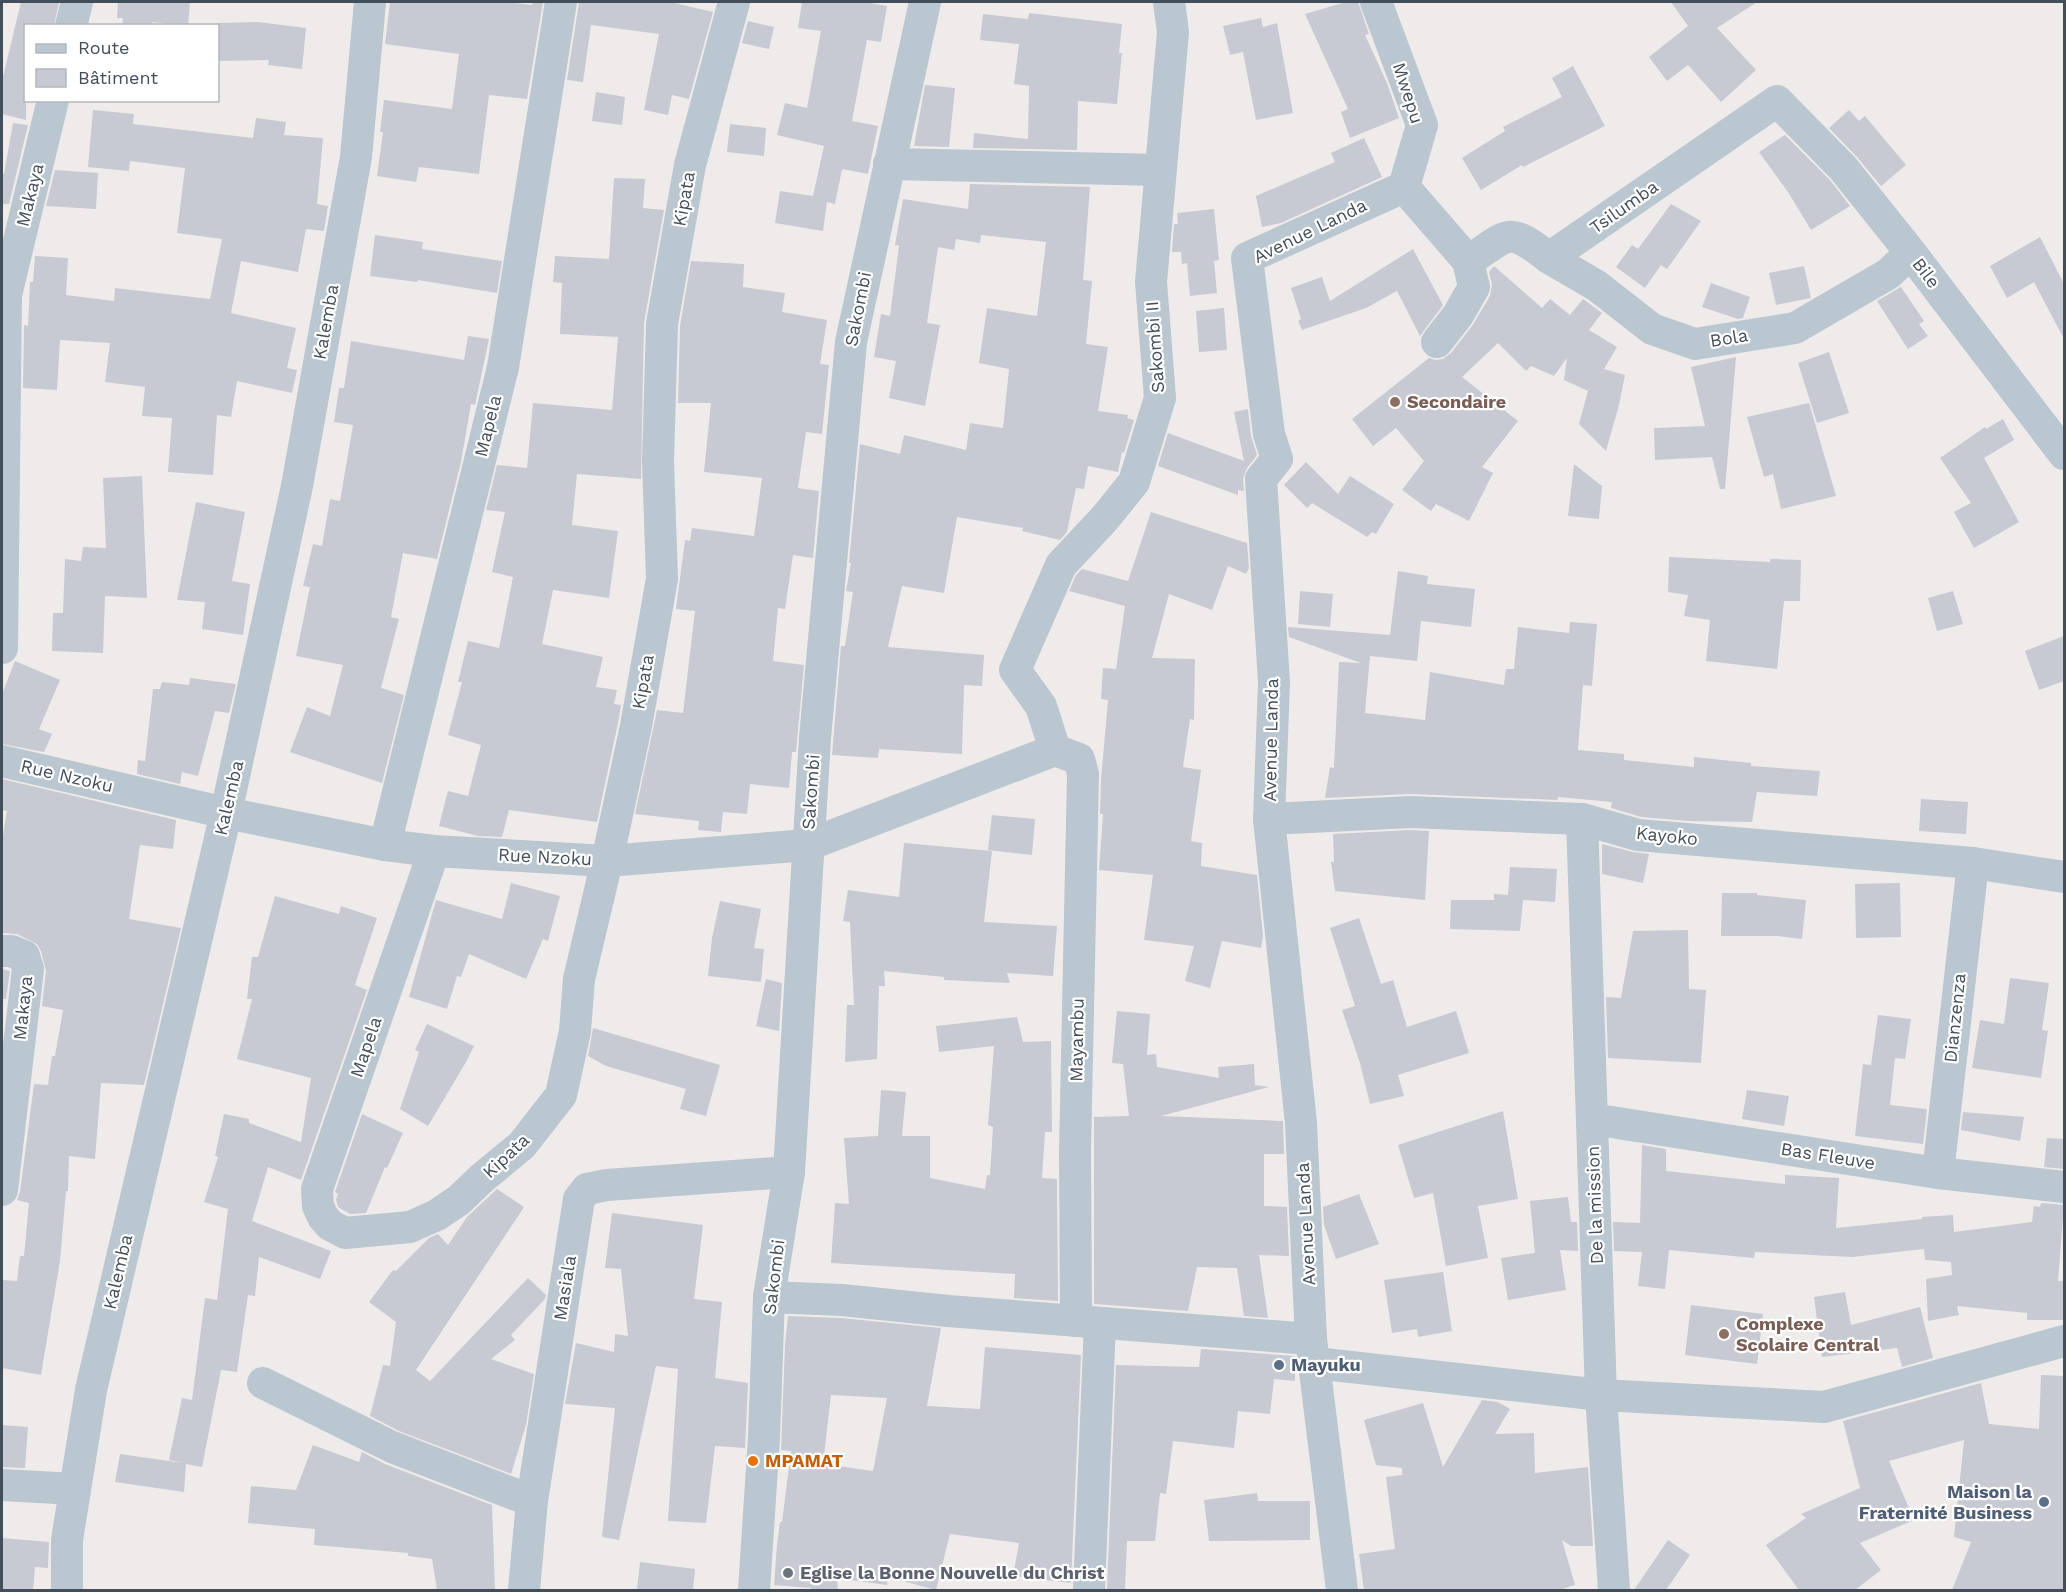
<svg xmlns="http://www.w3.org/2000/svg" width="2066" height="1592" font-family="'Work Sans',sans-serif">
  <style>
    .building { fill: #c7cad2; fill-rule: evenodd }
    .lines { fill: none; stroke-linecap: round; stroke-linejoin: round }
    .minor { stroke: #bac6d0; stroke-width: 32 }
    .education-dot { fill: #8d6e63; stroke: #fff; stroke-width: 2 }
    .service-dot { fill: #5c6f8a; stroke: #fff; stroke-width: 2 }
    .food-dot { fill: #e8710a; stroke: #fff; stroke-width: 2 }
    .worship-dot { fill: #6b7280; stroke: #fff; stroke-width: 2 }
    .labels { text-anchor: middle; stroke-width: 4.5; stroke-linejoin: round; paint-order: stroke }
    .street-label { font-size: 18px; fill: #424e5a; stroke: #fff }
    .education-label { font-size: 18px; font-weight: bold; fill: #785e54; stroke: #fff; text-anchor: start }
    .service-label { font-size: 18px; font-weight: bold; fill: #4e5e75; stroke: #fff; text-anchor: start }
    .food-label { font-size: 18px; font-weight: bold; fill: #c56008; stroke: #fff; text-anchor: start }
    .worship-label { font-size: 18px; font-weight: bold; fill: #5b616d; stroke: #fff; text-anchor: start }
  </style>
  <rect width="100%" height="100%" fill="#efebeb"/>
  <g class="building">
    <polygon points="21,2 59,2 54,26 26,26 26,120 2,114 2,81"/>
    <polygon points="118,2 190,2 188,26 152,22 152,26 122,26 123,18 117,18"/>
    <polygon points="390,2 504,2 532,5 533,2 543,2 527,99 489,95 479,174 419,167 416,182 377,176 383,132 380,132 384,100 452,109 459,54 385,44"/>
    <polygon points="579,2 670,2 713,12 689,99 672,95 668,115 644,110 659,34 591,25 583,82 567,80"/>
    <polygon points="802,2 864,2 887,6 881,42 867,40 852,121 878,126 868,174 842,169 835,204 827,202 823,231 775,223 780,191 813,196 824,146 777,135 785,103 807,108 821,31 798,28"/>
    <polygon points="1346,2 1358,2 1369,34 1365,35 1387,83 1399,118 1350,138 1341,112 1348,109 1305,14"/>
    <polygon points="1671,2 1757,2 1717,28 1756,70 1721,102 1688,65 1667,81 1649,57 1688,26"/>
    <polygon points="1029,13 1122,24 1119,53 1122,53 1117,104 1078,101 1077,150 973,148 974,133 1028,139 1029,86 1014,84 1019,44 980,40 983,14 1028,19"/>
    <polygon points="1261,18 1263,27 1277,23 1293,113 1256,120 1243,52 1230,55 1223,26"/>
    <polygon points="748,21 774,27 769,49 742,43"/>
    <polygon points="258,22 306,28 302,69 268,65 269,60 218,61 218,23"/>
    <polygon points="1573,66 1605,126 1523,167 1522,165 1481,190 1462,158 1505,131 1503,127 1562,97 1552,78"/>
    <polygon points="925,85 955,88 949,147 914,146"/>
    <polygon points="596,92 625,97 622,125 592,121"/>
    <polygon points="93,110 134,114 133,124 253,138 256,118 286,122 284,135 323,138 317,204 328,206 324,231 306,229 298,272 241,261 231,313 296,328 287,368 297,370 292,393 237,381 231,417 217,415 213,475 168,472 172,418 142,416 145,387 105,382 110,343 60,340 57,390 23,388 24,325 28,326 30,282 33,282 35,256 68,258 66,295 114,301 115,288 210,299 222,239 177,233 185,168 130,161 129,171 88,167"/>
    <polygon points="1849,110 1859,121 1865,116 1906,165 1881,186 1857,157 1829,128"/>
    <polygon points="13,123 28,125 9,204 2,204 2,174 4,174"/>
    <polygon points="730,124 766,128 764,156 727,152"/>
    <polygon points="1785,135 1830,180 1850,206 1811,230 1788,192 1759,152"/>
    <polygon points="1364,138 1382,177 1281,223 1262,227 1256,196 1335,162 1331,153"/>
    <polygon points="55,170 98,173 96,209 46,206"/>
    <polygon points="614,178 645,179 643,208 664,210 644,323 641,479 577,474 572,525 618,531 609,598 553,590 542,644 603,657 596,687 617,690 614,704 621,705 618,723 597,822 509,810 502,837 478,836 439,826 448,791 468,796 481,745 448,735 462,682 458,682 468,641 499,648 513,577 492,572 505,512 486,510 497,465 527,468 533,403 612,410 618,337 560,334 562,283 553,282 555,256 609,259"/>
    <polygon points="970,184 1090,187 1083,280 1092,281 1086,344 1108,347 1098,411 1128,415 1127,418 1134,420 1124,453 1122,452 1118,472 1088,466 1084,489 1076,488 1067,532 1060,540 1022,531 1023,528 957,517 944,593 902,586 888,647 984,655 982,686 964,685 962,754 879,749 878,758 832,755 841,646 845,646 853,592 846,591 851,563 849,563 860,444 900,454 904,435 966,450 970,423 1003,428 1009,369 979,363 987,308 1037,316 1046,242 981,235 980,243 956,239 954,250 938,247 927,323 940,325 925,406 889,398 896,361 874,357 881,314 890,316 899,246 895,245 903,199 968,209"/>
    <polygon points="1671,204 1701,221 1667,269 1661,265 1645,288 1616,267 1632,245 1638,249"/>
    <polygon points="1214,209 1219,260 1214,261 1217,293 1190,296 1187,263 1182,264 1181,252 1172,252 1174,224 1178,224 1177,213"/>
    <polygon points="375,235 423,242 422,249 502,261 497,293 418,280 417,282 370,276"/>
    <polygon points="2040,237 2064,284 2064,339 2034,282 2007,298 1990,266"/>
    <polygon points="1413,249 1443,305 1420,336 1397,291 1366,308 1302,330 1298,321 1301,319 1291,288 1322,277 1330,301"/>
    <polygon points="691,261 744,264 743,287 785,293 782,312 827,320 820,364 829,365 822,434 806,432 798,488 819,491 813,558 793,555 785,609 778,608 773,661 804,665 796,752 792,752 789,788 750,784 747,814 723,812 721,832 698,830 699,821 635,814 657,710 683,713 695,611 676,609 685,540 690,541 692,528 754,536 762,478 704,472 711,403 678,403 680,326"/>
    <polygon points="1494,266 1542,308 1550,299 1570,315 1583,299 1602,313 1589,330 1617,347 1604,369 1625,375 1619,405 1606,451 1579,424 1588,391 1564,380 1567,358 1554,376 1531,366 1526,371 1498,343 1462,377 1518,421 1482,467 1493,473 1469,521 1436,504 1431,511 1402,490 1424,461 1396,428 1373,446 1352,419 1429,358 1435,360 1443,359 1451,353 1472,326 1490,296 1492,284 1489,272"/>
    <polygon points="1804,266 1811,298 1776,305 1769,273"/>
    <polygon points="1711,283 1750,297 1743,318 1738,319 1702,307"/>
    <polygon points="1901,287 1924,321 1919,324 1928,336 1908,349 1877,301"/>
    <polygon points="1224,308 1227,350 1199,352 1196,311"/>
    <polygon points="468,336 489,339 475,405 471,404 461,462 437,559 403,553 391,617 399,619 381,688 404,695 382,783 290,752 307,707 330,716 343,665 296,656 310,587 303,586 313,544 322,546 330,499 340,501 353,425 334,422 339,388 344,388 351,341 464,360"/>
    <polygon points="1829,352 1849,413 1817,423 1798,363"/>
    <polygon points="1736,357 1725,489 1720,489 1712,457 1655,460 1654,428 1705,426 1691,367"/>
    <polygon points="1809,403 1836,496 1781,509 1773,474 1764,477 1747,417"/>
    <polygon points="1248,409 1251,436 1257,455 1247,468 1243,479 1244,491 1238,490 1238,495 1158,466 1168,433 1244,461 1234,412"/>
    <polygon points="2003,419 2014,440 1984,458 2019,522 1974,548 1954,512 1971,503 1940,458 1985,427 1986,429"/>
    <polygon points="1306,462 1338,494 1350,476 1394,504 1376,534 1372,532 1367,537 1312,503 1307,508 1284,485"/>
    <polygon points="1574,464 1602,486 1599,519 1568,516"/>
    <polygon points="142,476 147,598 105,596 103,653 52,651 53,613 63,613 65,559 81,561 83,547 106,548 103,478"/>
    <polygon points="196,502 245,512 232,581 250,584 243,635 202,629 205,602 177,600"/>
    <polygon points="1151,512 1247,543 1249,568 1246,574 1228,566 1212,610 1169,594 1152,658 1195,659 1194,720 1190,719 1183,767 1201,770 1191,841 1202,843 1201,866 1257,875 1263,936 1261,948 1222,941 1210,988 1185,981 1194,946 1144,940 1153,875 1099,870 1103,814 1100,814 1101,780 1108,700 1101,699 1103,668 1116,669 1125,606 1069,591 1076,575 1082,569 1128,581"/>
    <polygon points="1669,557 1770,562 1770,559 1801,560 1800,601 1784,601 1777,669 1706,661 1710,620 1684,616 1688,595 1668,592"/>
    <polygon points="1398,571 1428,576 1427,584 1475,589 1471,627 1421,621 1417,661 1370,656 1365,713 1425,720 1430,672 1504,685 1506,669 1514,669 1518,627 1569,633 1570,622 1597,624 1592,686 1583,685 1578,750 1624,754 1624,760 1694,767 1694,757 1751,763 1751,766 1820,771 1817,796 1757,792 1752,822 1688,821 1641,817 1611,808 1612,802 1558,797 1558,800 1411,794 1325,798 1330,767 1334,768 1339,662 1361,663 1289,637 1288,627 1390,635"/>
    <polygon points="1300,591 1333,594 1330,627 1298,624"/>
    <polygon points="1953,591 1963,624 1937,631 1928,598"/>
    <polygon points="2064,636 2064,681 2039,690 2025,651"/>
    <polygon points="15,661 60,680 39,729 52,734 44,752 2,744 2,694"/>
    <polygon points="190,678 236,684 229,713 215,711 198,776 182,772 180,784 137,774 138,760 145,761 153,689 160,689 162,682 189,685"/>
    <polygon points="2,779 176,820 173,849 140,845 129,919 181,928 144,1085 101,1083 95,1159 69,1156 68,1191 66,1191 60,1261 41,1375 2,1368 2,1280 17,1281 20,1256 24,1256 29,1203 17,1200 20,1192 34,1084 48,1085 52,1056 55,1056 63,1010 42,1006 46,971 41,951 37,944 17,934 2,933 2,841 7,811 2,810"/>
    <polygon points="1921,799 1968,802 1966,834 1919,831"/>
    <polygon points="992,815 1035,819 1032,855 988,850"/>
    <polygon points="1410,830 1429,831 1425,900 1335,891 1331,862 1334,862 1333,834"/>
    <polygon points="904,843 992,851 984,922 1057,926 1053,976 1007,973 1010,983 944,980 944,977 884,971 885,986 879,986 877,1059 845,1062 847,1005 854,1005 850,922 843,921 848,890 899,897"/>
    <polygon points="1602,844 1633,852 1649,854 1643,883 1602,874"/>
    <polygon points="1510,867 1557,869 1555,902 1523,900 1520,931 1450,929 1451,900 1494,900 1494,894 1508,895"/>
    <polygon points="511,883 560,896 548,941 543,939 526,979 469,954 461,977 457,976 447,1009 409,997 436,900 502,919"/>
    <polygon points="1900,883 1901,937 1856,938 1855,884"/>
    <polygon points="1722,893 1757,893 1757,895 1806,900 1802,939 1777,936 1721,936"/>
    <polygon points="275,896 339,914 341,906 377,918 355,985 367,990 301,1180 268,1167 252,1221 331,1251 320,1279 259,1257 255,1296 248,1295 237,1372 221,1370 202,1467 186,1464 184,1492 115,1482 120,1454 183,1463 169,1460 182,1398 192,1400 205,1298 217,1300 228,1209 204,1202 218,1157 215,1156 224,1114 249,1119 249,1123 301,1142 311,1078 237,1059 252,999 247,999 252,957 258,957"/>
    <polygon points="720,901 761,909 754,948 764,949 761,982 708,976 712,938"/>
    <polygon points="1359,918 1381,984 1393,980 1407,1027 1456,1011 1469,1053 1398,1075 1404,1096 1370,1104 1360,1063 1342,1010 1355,1006 1330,928"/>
    <polygon points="1688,930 1689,989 1706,990 1701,1063 1608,1058 1606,997 1621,998 1633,931"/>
    <polygon points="2,969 10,971 6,999 2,999"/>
    <polygon points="2010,978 2049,983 2042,1030 2048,1031 2041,1078 1972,1068 1980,1020 2004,1024"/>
    <polygon points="766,979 782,983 779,1031 756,1026"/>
    <polygon points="1117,1011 1150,1014 1147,1055 1156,1054 1157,1067 1219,1078 1218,1067 1254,1064 1255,1085 1269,1087 1161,1116 1283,1121 1284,1154 1264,1154 1264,1206 1287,1207 1289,1256 1259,1255 1268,1318 1244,1316 1237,1268 1197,1267 1188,1311 1094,1304 1094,1117 1129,1116 1123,1064 1112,1063"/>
    <polygon points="1878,1015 1911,1019 1905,1059 1895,1058 1890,1105 1927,1109 1923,1144 1855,1136 1863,1064 1871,1065"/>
    <polygon points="1017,1017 1023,1042 1051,1041 1052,1132 1045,1132 1042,1178 1057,1179 1058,1301 1014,1298 1015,1274 831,1263 835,1203 849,1204 844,1138 878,1136 881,1090 906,1092 902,1136 930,1136 930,1178 985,1189 987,1175 990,1175 993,1127 988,1125 994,1046 939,1052 936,1026"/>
    <polygon points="427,1024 474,1046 466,1062 428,1126 400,1109 419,1052 415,1050"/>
    <polygon points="593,1028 720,1065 706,1116 680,1109 686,1089 606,1066 588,1056"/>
    <polygon points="1747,1090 1789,1096 1784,1126 1742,1119"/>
    <polygon points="1503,1111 1518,1199 1478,1206 1488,1258 1446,1266 1433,1193 1414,1198 1398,1145"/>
    <polygon points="1963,1112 2024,1117 2020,1141 1961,1130"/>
    <polygon points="362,1114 403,1133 387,1168 385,1167 366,1213 350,1214 338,1207 336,1199 338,1194 335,1192"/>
    <polygon points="2047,1138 2064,1139 2064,1169 2044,1167"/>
    <polygon points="1642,1145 1666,1149 1666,1171 1785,1184 1785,1175 1839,1178 1836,1228 1922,1219 1922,1217 1953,1215 1954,1232 2032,1222 2034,1206 2040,1207 2041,1203 2064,1205 2058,1281 2064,1281 2064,1320 2027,1320 2027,1313 1957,1306 1959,1315 1928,1321 1926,1279 1952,1275 1951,1262 1925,1260 1924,1249 1852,1257 1755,1252 1754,1258 1669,1250 1665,1289 1638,1286 1642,1252 1614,1251 1613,1222 1640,1223"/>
    <polygon points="497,1189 524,1207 416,1370 430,1381 528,1278 546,1295 545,1299 511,1335 515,1340 491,1359 534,1374 526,1425 511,1474 399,1431 370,1416 383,1365 390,1366 396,1322 369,1302 393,1270 396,1271 429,1238 438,1234 448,1245 467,1217"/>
    <polygon points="1359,1194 1379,1244 1336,1259 1324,1225 1323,1207"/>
    <polygon points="1568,1197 1571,1222 1577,1222 1578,1251 1560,1250 1566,1290 1508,1300 1501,1258 1535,1253 1530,1201"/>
    <polygon points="612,1213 703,1225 694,1299 722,1302 715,1378 748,1383 745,1448 715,1446 706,1523 668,1521 678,1369 656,1366 619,1540 602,1537 615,1408 565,1404 576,1343 614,1352 615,1334 628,1336 621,1269 605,1268"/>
    <polygon points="1443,1272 1452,1331 1418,1337 1417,1329 1392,1333 1384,1280"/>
    <polygon points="1845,1292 1851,1325 1920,1307 1933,1358 1902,1367 1897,1348 1822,1357 1814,1297"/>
    <polygon points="1691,1305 1763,1314 1757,1364 1685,1355"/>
    <path d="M788 1316 841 1318 941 1328 927 1406 980 1409 985 1347 1081 1355 1071 1583 1013 1576 1019 1543 950 1534 936 1590 888 1577 887 1585 837 1578 838 1590H811V1588L774 1585 777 1545 780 1522H782L791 1451 781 1450 785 1345ZM831 1395 887 1398 873 1471 823 1464Z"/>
    <polygon points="1201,1349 1295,1356 1295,1381 1274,1379 1270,1414 1238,1411 1234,1448 1173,1441 1166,1494 1160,1493 1155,1541 1127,1541 1125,1589 1107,1590 1116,1365 1199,1367"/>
    <polygon points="2041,1375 2064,1376 2064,1590 1952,1590 1971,1542 1954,1537 1964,1440 1889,1461 1914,1520 1860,1543 1881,1570 1855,1590 1799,1590 1766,1545 1806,1518 1801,1514 1860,1488 1843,1421 1981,1383 1989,1424 2039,1429"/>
    <polygon points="1482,1400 1498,1402 1510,1409 1495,1434 1534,1433 1535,1473 1588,1467 1593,1546 1571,1546 1562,1540 1575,1585 1559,1590 1364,1590 1359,1554 1395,1549 1386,1477 1402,1475 1402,1468 1376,1465 1364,1420 1423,1403 1443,1467"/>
    <polygon points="2,1425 28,1427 25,1468 2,1467"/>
    <polygon points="313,1445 359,1462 362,1452 385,1464 492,1505 495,1590 437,1590 432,1559 408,1556 408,1553 314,1545 315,1529 248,1523 251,1486 296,1490"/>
    <polygon points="1257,1493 1258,1501 1310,1501 1310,1540 1209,1541 1204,1500"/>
    <polygon points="2,1538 49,1542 48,1568 35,1567 33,1590 2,1590"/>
    <polygon points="1668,1540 1690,1555 1666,1590 1634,1590"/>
    <polygon points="640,1562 695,1569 693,1590 637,1590"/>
  </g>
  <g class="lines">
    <g class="minor">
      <polyline points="1376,2 1422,125 1404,187"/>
      <polyline points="71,26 77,2"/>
      <polyline points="889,164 1160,170"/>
      <polyline points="1549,258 1597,286 1652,329 1695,344 1795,328 1888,274 1911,253"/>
      <path d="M1468 261C1510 234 1507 225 1549 258L1777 101 1843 168 1911 253 2064 454"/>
      <polyline points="2,648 6,295 53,100"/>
      <polyline points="1055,750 1041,706 1015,670 1061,565 1105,518 1134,482 1160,398 1151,282 1173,32 1169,2"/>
      <polyline points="2,761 226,813 385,845 434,851 607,861 808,845 1055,750 1079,759 1083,774 1075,1151 1076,1321"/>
      <polyline points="1269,819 1410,812 1582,819 1638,835 1973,863 2064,877"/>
      <polyline points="1582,819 1601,1395 1614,1590"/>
      <polyline points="385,845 503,367 561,2"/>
      <polyline points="434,851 317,1189 318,1206 323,1217 330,1225 345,1233 410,1227 437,1215 459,1200 482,1178 522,1145 561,1095 575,1031 579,979 607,861 636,726 662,579 658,461 662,324 690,165 734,2"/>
      <polyline points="2,951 11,951 24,956 28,969 2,1190"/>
      <polyline points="1592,1119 1938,1173 2064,1187"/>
      <polyline points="1938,1173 1973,863"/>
      <polyline points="769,1297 842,1300 948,1311 1311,1339"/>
      <polyline points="1315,1363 1601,1395 1824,1407 2064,1341"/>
      <polyline points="263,1383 392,1447 532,1501"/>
      <polyline points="2,1485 75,1489"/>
      <polyline points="67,1590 67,1540 91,1390 226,813 297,486 356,157 370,2"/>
      <polyline points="524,1590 532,1501 579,1199 587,1189 607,1185 789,1172"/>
      <polyline points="754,1590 764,1437 769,1297 789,1172 815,738 851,342 925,2"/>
      <polyline points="1089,1590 1100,1323"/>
      <polyline points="1342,1590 1311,1339 1301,1123 1269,819 1274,682 1261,479 1277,459 1269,434 1247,258 1404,187 1468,261 1474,287 1458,315 1437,342"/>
    </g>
  </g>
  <g class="education-dot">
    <circle cx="1395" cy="402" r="6"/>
    <circle cx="1724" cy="1334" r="6"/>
  </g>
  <g class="service-dot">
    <circle cx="1279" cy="1365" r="6"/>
    <circle cx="2044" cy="1502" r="6"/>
  </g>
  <circle class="food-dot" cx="753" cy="1461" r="6"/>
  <circle class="worship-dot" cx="788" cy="1573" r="6"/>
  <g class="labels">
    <g class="street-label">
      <text transform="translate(1408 93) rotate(72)" y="6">Mwepu</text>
      <text transform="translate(30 195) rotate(-76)" y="6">Makaya</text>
      <text transform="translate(684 199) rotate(-80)" y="6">Kipata</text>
      <text transform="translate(1624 207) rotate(-35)" y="6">Tsilumba</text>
      <text transform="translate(1310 231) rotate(-26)" y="6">Avenue Landa</text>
      <text transform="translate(1926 273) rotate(53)" y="6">Bile</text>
      <text transform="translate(858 309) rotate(-79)" y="6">Sakombi</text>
      <text transform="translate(326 322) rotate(-80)" y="6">Kalemba</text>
      <text transform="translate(1729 338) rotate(-9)" y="6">Bola</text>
      <text transform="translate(1155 347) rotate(-94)" y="6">Sakombi II</text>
      <text transform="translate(488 426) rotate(-76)" y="6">Mapela</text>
      <text transform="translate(643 682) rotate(-80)" y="6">Kipata</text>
      <text transform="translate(1271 740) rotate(-89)" y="6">Avenue Landa</text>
      <text transform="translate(67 776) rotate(13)" y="6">Rue Nzoku</text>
      <text transform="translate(811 792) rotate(-86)" y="6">Sakombi</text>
      <text transform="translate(229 798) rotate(-77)" y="6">Kalemba</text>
      <text transform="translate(1667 836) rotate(6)" y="6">Kayoko</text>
      <text transform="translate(545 857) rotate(3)" y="6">Rue Nzoku</text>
      <text transform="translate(23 1008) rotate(-84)" y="6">Makaya</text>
      <text transform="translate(1955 1018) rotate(-84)" y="6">Dianzenza</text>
      <text transform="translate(1077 1040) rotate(-89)" y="6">Mayambu</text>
      <text transform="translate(366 1047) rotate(-71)" y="6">Mapela</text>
      <text transform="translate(506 1156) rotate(-43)" y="6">Kipata</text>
      <text transform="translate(1828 1156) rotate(9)" y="6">Bas Fleuve</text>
      <text transform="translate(1595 1205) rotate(-92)" y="6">De la mission</text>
      <text transform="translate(1306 1224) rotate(-93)" y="6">Avenue Landa</text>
      <text transform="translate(118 1272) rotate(-77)" y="6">Kalemba</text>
      <text transform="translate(774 1277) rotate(-83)" y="6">Sakombi</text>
      <text transform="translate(565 1288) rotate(-81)" y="6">Masiala</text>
    </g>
    <g class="education-label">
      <text x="1407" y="408">Secondaire</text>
      <text x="1736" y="1330">Complexe<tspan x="1736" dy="21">Scolaire Central</tspan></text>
    </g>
    <g class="service-label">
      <text x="1291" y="1371">Mayuku</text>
      <text x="2032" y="1498" text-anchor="end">Maison la<tspan x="2032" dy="21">Fraternité Business</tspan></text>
    </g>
    <g class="food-label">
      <text x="765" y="1467">MPAMAT</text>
    </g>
    <g class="worship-label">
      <text x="800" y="1579">Eglise la Bonne Nouvelle du Christ</text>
    </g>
  </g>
  <rect width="2066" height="1592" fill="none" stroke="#424e5a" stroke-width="6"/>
  <rect x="24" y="24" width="195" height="78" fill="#ffffff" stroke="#b3b8bd" stroke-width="1.5"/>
  <rect x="36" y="44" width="30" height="9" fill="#bac6d0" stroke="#b3b8bd" stroke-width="1.5"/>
  <text x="78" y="54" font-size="18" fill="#424e5a">Route</text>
  <rect x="36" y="69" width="30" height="18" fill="#c7cad2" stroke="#b3b8bd" stroke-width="1.5"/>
  <text x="78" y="84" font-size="18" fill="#424e5a">Bâtiment</text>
</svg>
